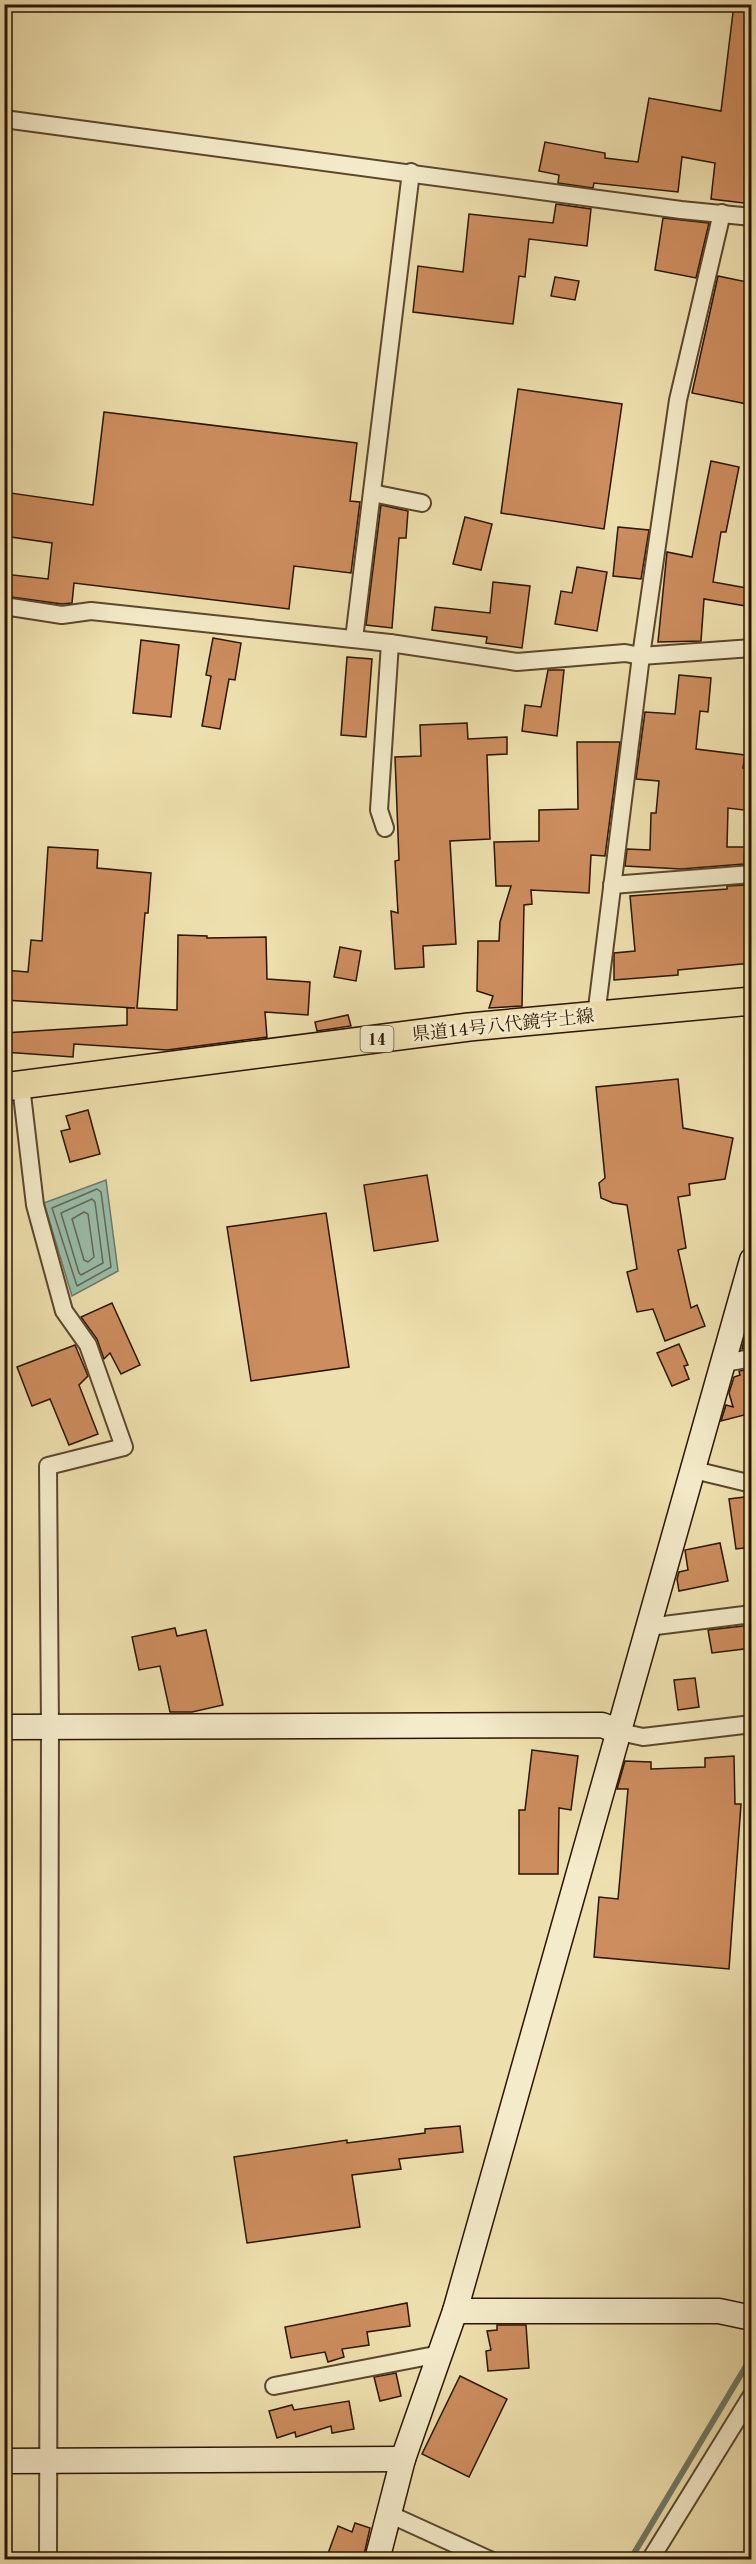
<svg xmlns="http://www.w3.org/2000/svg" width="756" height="2564" font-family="'Old Standard TT','Noto Serif JP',serif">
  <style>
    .water { fill: #99bdaa; stroke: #6d7966; stroke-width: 1.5 }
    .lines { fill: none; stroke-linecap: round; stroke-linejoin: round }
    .shore { stroke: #626855; stroke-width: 1.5 }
    .stream { stroke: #6d7966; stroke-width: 6 }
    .building { fill: #cd8d5e; stroke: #2a1400; stroke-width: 1.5 }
    .street-casing { stroke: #5b472c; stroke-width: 20 }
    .secondary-casing { stroke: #2a1400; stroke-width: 27 }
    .primary-casing { stroke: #2a1400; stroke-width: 30 }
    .street { stroke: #f4ebca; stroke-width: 16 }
    .secondary { stroke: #f4ebca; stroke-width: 24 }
    .primary { stroke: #eee0ae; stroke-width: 27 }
    .labels { text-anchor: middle; stroke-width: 6; stroke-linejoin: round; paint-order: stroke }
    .shield { fill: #f4ebca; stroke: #67543d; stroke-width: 1.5 }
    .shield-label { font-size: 16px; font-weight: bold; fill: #2a1400 }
    .street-label { font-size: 18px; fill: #2a1400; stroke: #f4ebca }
  </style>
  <rect width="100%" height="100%" fill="#eee0ae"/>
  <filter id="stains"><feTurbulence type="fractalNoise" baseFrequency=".00333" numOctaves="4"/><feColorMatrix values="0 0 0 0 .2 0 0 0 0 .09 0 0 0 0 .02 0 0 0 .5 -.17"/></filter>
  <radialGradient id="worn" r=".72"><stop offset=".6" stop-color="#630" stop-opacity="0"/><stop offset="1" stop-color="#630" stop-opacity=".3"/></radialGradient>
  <polygon class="water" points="106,1180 118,1271 72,1296 44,1203"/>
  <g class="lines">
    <g class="shore">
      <polygon points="97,1189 101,1192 111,1267 77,1286 52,1208"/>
      <polygon points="92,1199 95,1202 103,1263 81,1275 79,1273 61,1213"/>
      <polygon points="84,1212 88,1214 94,1257 88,1262 84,1260 72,1219"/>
    </g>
    <polyline class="stream" points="630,2560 752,2356"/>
  </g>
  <g class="building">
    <polygon points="734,4 752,4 752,204 711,199 715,163 682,157 678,192 594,183 593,188 558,183 559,175 539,171 545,142 605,153 605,158 638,162 649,98 721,111"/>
    <polygon points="556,204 591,209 587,246 529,239 525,277 519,276 513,324 413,312 418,266 463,272 469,214 553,223"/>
    <polygon points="663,218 709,223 696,278 655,270"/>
    <polygon points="718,276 752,283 752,405 692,393"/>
    <polygon points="555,277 579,281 575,300 551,296"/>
    <polygon points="518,389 622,404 604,529 501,513"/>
    <polygon points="104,412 357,443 350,501 360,502 351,573 294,566 289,609 74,583 72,603 62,604 4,596 4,574 48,579 52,543 4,536 4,492 93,505"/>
    <polygon points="711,461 739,467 726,532 721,532 713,582 752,589 752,607 704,599 701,641 658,642 667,552 692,557"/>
    <polygon points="381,505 408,511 406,538 399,538 392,628 366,625"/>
    <polygon points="465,517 492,524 481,570 453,564"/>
    <polygon points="618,527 649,530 641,579 613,576"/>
    <polygon points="577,567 607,572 597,631 555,624 561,591 572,593"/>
    <polygon points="493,582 530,586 522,648 486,643 487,637 432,630 435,607 490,613"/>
    <polygon points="213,638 241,643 235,680 229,679 220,729 202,726 211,676 206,675"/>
    <polygon points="141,640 179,645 171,717 133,713"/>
    <polygon points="347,657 372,659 366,737 341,735"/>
    <polygon points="548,670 564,670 557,736 522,731 525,705 541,707"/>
    <polygon points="679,675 711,678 708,712 700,711 696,749 745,755 743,768 752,769 752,811 728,808 727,847 745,847 744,864 681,869 625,866 627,849 650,850 651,813 656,813 659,781 636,779 645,712 675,714"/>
    <polygon points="467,723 468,739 507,737 507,754 487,755 490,839 450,841 456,944 423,946 424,967 395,969 391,911 398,913 395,861 399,860 395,757 421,756 420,725"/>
    <polygon points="577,742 620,742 605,856 591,855 589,893 531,890 532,904 524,905 522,1006 489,1008 493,996 477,991 478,941 499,941 500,922 511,886 496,886 494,842 539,841 539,810 578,809"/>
    <polygon points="48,847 98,850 97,868 151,873 148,913 145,913 137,1008 177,1010 178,935 207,936 207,938 266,937 267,979 310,982 308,1015 265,1012 267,1037 167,1050 74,1044 73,1057 4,1052 4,1033 127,1025 127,1008 135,1008 4,1000 4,970 28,972 31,940 42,941"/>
    <polygon points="746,885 748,907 752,907 752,963 678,970 678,975 614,980 614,953 635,951 630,896 727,889 727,886"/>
    <polygon points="340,947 361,951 356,981 334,977"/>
    <polygon points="348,1015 351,1026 317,1031 315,1022"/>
    <polygon points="678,1079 683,1128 733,1138 725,1179 689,1184 690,1195 678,1197 686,1248 678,1250 691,1308 697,1305 705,1326 665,1341 653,1309 637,1312 627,1272 637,1269 627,1205 613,1203 601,1198 599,1183 605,1178 596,1087"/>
    <polygon points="88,1110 100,1154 70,1162 61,1131 70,1129 66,1116"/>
    <polygon points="427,1175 438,1241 374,1251 364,1185"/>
    <polygon points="326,1213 349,1367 251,1381 227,1227"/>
    <polygon points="112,1303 140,1365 121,1374 110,1353 104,1359 97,1339 81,1317"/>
    <polygon points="747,1329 752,1329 752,1348 742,1349"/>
    <polygon points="679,1344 688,1365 684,1366 689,1379 672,1386 657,1353"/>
    <polygon points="75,1345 88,1376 79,1385 98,1434 69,1445 50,1399 32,1406 17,1367"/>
    <polygon points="752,1369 752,1413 721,1421 726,1405 733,1407 729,1393 734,1377 740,1375 739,1371"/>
    <polygon points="752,1496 752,1547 736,1549 729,1499"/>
    <polygon points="720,1543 728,1581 679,1591 677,1579 679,1572 688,1570 685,1550"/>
    <polygon points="752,1625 752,1648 712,1653 708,1630"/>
    <polygon points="175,1628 177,1636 206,1630 223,1705 192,1712 170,1712 160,1666 139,1670 132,1637"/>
    <polygon points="695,1678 699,1707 678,1710 674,1680"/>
    <polygon points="532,1750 578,1756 571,1810 559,1808 558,1874 519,1874 519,1810 525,1810"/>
    <polygon points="734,1756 735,1804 741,1804 729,1969 594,1957 599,1897 618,1899 628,1789 617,1789 625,1761 651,1762 651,1769 705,1767 705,1758"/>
    <polygon points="460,2126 463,2152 399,2159 401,2169 352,2175 360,2227 247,2243 234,2157 347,2140 347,2143 425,2133 425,2129"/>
    <polygon points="407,2303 410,2326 367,2332 369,2345 342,2349 344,2357 328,2362 325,2352 291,2358 285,2327"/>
    <polygon points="497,2325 526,2325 529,2368 488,2371 486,2351 491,2350 487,2331 497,2330"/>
    <polygon points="396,2373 401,2396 380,2401 374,2377"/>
    <polygon points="460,2376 507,2399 469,2477 422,2454"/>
    <polygon points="349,2401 354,2429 332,2433 331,2426 296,2437 295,2432 277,2438 269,2411 292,2405 294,2410"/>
    <polygon points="355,2523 370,2528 363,2559 326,2559 338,2526 352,2532"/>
  </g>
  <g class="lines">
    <g class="street-casing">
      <g id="street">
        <polyline points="4,119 681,210 752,217"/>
        <polyline points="372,493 422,503"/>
        <polyline points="4,606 62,615 91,611 390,643 379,810 385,828"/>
        <polyline points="354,639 411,172"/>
        <polyline points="390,643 517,662 625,653 641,656 752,648"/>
        <polyline points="612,885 752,874"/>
        <polyline points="596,1016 641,656 678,400 722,213"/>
        <polyline points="21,1086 35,1205 64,1311 88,1345 124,1447 48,1466 50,1728 48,2560"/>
        <polyline points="724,1363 752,1358"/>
        <polyline points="694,1470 752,1484"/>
        <polyline points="648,1627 752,1614"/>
        <polyline points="620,1732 643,1737 752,1724"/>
        <polyline points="274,2386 440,2354"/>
        <polyline points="389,2514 490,2560"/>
        <polyline points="650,2560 752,2395"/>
      </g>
    </g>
    <g class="secondary-casing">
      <g id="secondary">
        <polyline points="4,1727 602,1725 620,1732"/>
        <polyline points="455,2311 719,2311 752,2318"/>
        <polyline points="4,2461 403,2459"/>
        <polyline points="377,2560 403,2459 455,2311 752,1260"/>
      </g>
    </g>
    <g class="primary-casing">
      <polyline id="primary" points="4,1087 469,1027 752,1001"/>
    </g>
    <use href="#street" class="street"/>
    <use href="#secondary" class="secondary"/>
    <use href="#primary" class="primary"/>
  </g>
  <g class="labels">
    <rect class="shield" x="360.5" y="1026" width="33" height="26" rx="4.5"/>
    <g class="shield-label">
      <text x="377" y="1045">14</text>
    </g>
    <g class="street-label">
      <text transform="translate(503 1025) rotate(-6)" y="6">県道14号八代鏡宇土線</text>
    </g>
  </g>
  <rect width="756" height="2564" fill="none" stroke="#eee0ae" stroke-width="24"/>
  <rect x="6" y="6" width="744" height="2552" fill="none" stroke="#2a1400" stroke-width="3"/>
  <rect x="12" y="12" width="732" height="2540" fill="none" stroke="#2a1400" stroke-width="1.5"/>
  <rect width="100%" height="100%" filter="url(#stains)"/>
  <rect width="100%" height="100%" fill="url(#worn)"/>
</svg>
